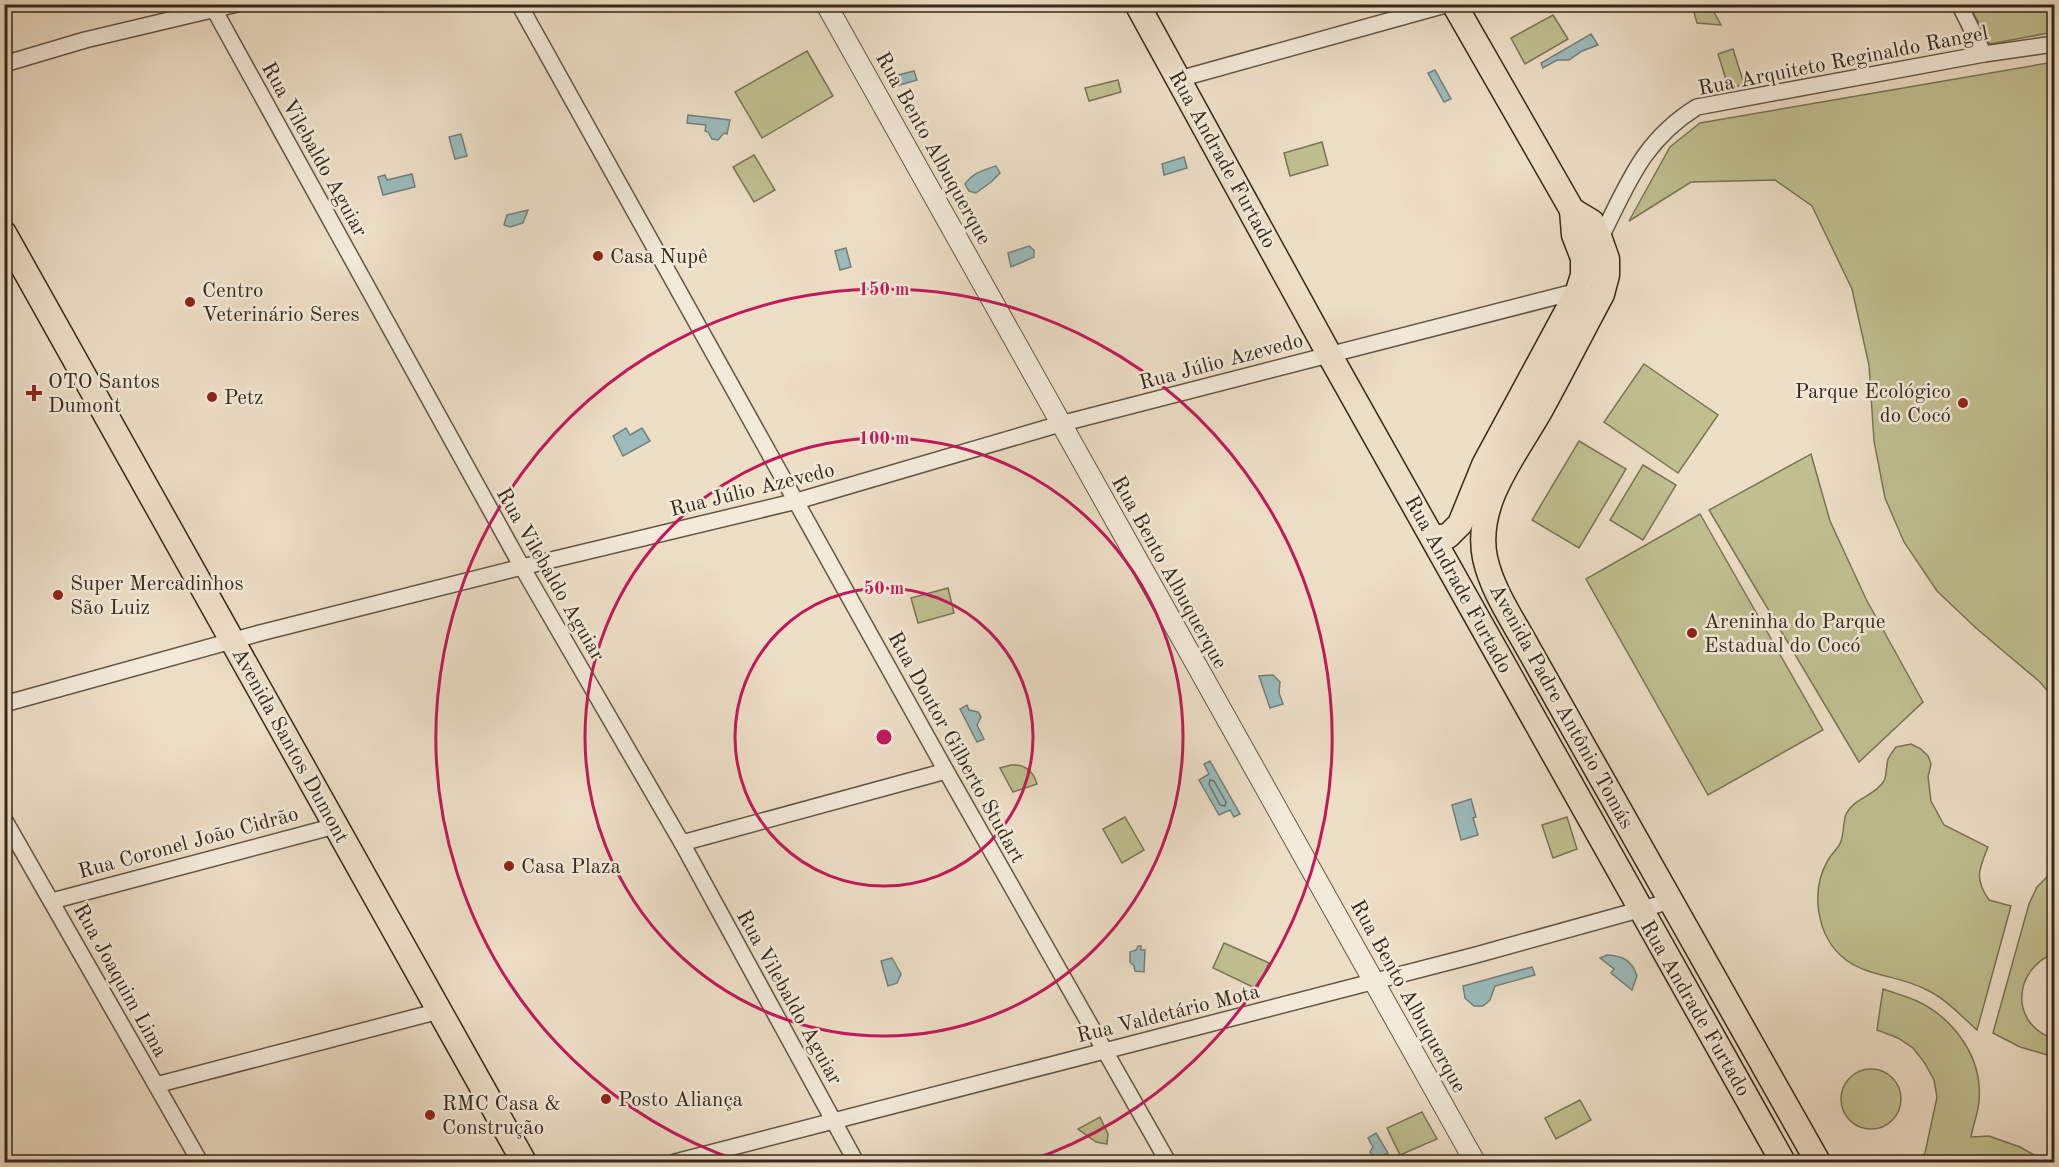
<svg xmlns="http://www.w3.org/2000/svg" width="2059" height="1167" font-family="'Old Standard TT',serif">
  <style>
    .green { fill: #c0bf90; stroke: #7a7454; stroke-width: 1.5 }
    .water { fill: #9bbbbc; stroke: #72807b; stroke-width: 1.5 }
    .lines { fill: none; stroke-linecap: round; stroke-linejoin: round }
    .shore { stroke: #68726a; stroke-width: 1.5 }
    .minor-casing { stroke: #635644; stroke-width: 18 }
    .tertiary-casing { stroke: #635644; stroke-width: 22 }
    .primary-casing { stroke: #352819; stroke-width: 27 }
    .minor { stroke: #f3eada; stroke-width: 15 }
    .tertiary { stroke: #f3eada; stroke-width: 20 }
    .primary { stroke: #eddec6; stroke-width: 24 }
    .ring { fill: none; stroke: #c2185b; stroke-width: 3 }
    .poi-dot { fill: #8f2418; stroke: #f3eada; stroke-width: 2 }
    .labels { text-anchor: middle; stroke-width: 5; stroke-linejoin: round; paint-order: stroke }
    .street-label { font-size: 21px; fill: #352819; stroke: #f3eada }
    .poi-label { font-size: 21px; fill: #352819; stroke: #f3eada; text-anchor: start }
    .centre { fill: #c2185b; stroke: #f3eada; stroke-width: 3 }
    .ring-label { font-size: 18px; text-anchor: middle; font-weight: bold; fill: #c2185b; stroke: #f3eada; stroke-width: 5; stroke-linejoin: round; paint-order: stroke }
  </style>
  <rect width="100%" height="100%" fill="#eddec6"/>
  <filter id="stains"><feTurbulence type="fractalNoise" baseFrequency=".00333" numOctaves="4"/><feColorMatrix values="0 0 0 0 .2 0 0 0 0 .09 0 0 0 0 .02 0 0 0 .5 -.17"/></filter>
  <radialGradient id="worn" r=".72"><stop offset=".6" stop-color="#630" stop-opacity="0"/><stop offset="1" stop-color="#630" stop-opacity=".3"/></radialGradient>
  <g class="green">
    <polygon points="1692,5 1710,5 1721,25 1697,23"/>
    <polygon points="1969,5 2054,5 2054,32 1990,44"/>
    <polygon points="1553,15 1568,39 1525,64 1511,38"/>
    <polygon points="1733,49 1744,84 1729,89 1718,54"/>
    <polygon points="807,51 833,96 762,138 735,92"/>
    <polygon points="2054,62 2054,699 2040,682 1976,628 1937,591 1904,542 1885,498 1874,441 1869,365 1852,289 1812,206 1775,180 1691,182 1629,221 1670,147 1700,123"/>
    <polygon points="1118,80 1121,92 1089,101 1085,88"/>
    <polygon points="1322,142 1328,165 1290,176 1284,153"/>
    <polygon points="754,155 775,190 754,202 733,167"/>
    <polygon points="1644,364 1718,415 1678,473 1604,422"/>
    <polygon points="1579,441 1626,469 1579,548 1532,520"/>
    <polygon points="1811,454 1830,521 1866,599 1923,702 1859,762 1709,510"/>
    <polygon points="1643,465 1676,485 1643,540 1610,520"/>
    <polygon points="1700,514 1823,730 1708,795 1586,579"/>
    <polygon points="948,588 954,613 918,623 911,598"/>
    <path d="M1911 744 1921 749 1928 756 1931 764 1928 777 1931 801 1944 825 1988 847C1979 869 1974 879 1989 900L2011 906 1977 1030C1961 1016 1946 999 1927 990 1902 976 1869 977 1846 960 1816 937 1810 891 1828 860 1832 853 1839 848 1841 841 1844 833 1843 822 1846 814 1854 798 1875 796 1884 781 1887 775 1886 766 1888 759 1890 755 1893 751 1896 747Z"/>
    <path d="M1011 765C1024 764 1033 770 1037 784L1013 792 1000 768Z"/>
    <polygon points="1125,817 1144,850 1122,863 1103,829"/>
    <polygon points="1567,817 1577,849 1553,858 1542,825"/>
    <path d="M2050 874 2054 881V953C2012 971 2010 1024 2054 1039V1057L2020 1047 1993 1033 2029 904 2037 887Z"/>
    <polygon points="1224,943 1269,963 1257,989 1213,968"/>
    <path d="M1883 989C1894 993 1906 996 1917 1001 1955 1019 1983 1059 1979 1101 1978 1114 1973 1125 1971 1137L1989 1136 2020 1147 2047 1162H1918L1925 1153 1937 1097 1934 1080 1924 1062 1913 1048 1898 1038 1877 1030Z"/>
    <circle cx="1871" cy="1099" r="30"/>
    <polygon points="1580,1100 1591,1120 1556,1139 1545,1118"/>
    <polygon points="1422,1112 1437,1139 1400,1155 1387,1128"/>
    <polygon points="1100,1117 1108,1134 1107,1144 1096,1142 1078,1129"/>
  </g>
  <g class="water">
    <polygon points="1591,34 1598,45 1582,51 1569,60 1557,60 1543,68 1541,63"/>
    <polygon points="1435,70 1451,99 1444,102 1428,73"/>
    <polygon points="914,71 917,80 896,86 894,76"/>
    <polygon points="688,115 730,120 727,134 724,133 718,140 712,139 708,132 705,131 706,125 687,123"/>
    <polygon points="461,134 467,156 455,159 449,137"/>
    <polygon points="1184,157 1187,168 1164,175 1162,164"/>
    <path d="M996 166 1000 173 991 182 976 193 969 191 965 184C973 173 983 170 996 166Z"/>
    <polygon points="412,174 415,187 383,195 378,177 385,175 387,180"/>
    <polygon points="528,210 523,223 510,227 504,225 507,215"/>
    <polygon points="1029,246 1034,250 1034,257 1011,267 1008,253"/>
    <polygon points="846,248 851,267 840,270 835,251"/>
    <polygon points="626,428 630,435 642,428 650,441 623,456 613,436"/>
    <polygon points="1273,675 1280,682 1279,693 1283,704 1270,708 1259,676"/>
    <polygon points="967,705 969,710 978,712 981,717 977,725 984,739 977,742 960,709"/>
    <polygon points="1210,761 1240,814 1234,817 1230,810 1219,815 1199,780 1209,774 1204,764"/>
    <polygon points="1471,799 1476,817 1473,818 1478,835 1461,840 1452,805"/>
    <polygon points="1138,946 1141,946 1141,950 1145,950 1144,972 1135,971 1134,966 1130,962 1130,952 1136,950"/>
    <path d="M1607 955C1623 956 1632 960 1637 976L1632 990 1611 973 1614 969 1600 958Z"/>
    <polygon points="892,958 901,974 897,983 888,986 881,961"/>
    <polygon points="1532,967 1535,975 1495,986 1490,1000 1483,1006 1474,1006 1465,998 1463,986"/>
    <polygon points="1376,1133 1388,1153 1375,1160 1370,1152 1373,1147 1368,1138"/>
  </g>
  <g class="lines">
    <polygon class="shore" points="1210,780 1214,781 1226,802 1225,806 1220,805 1209,784"/>
    <g class="minor-casing">
      <g id="minor">
        <polyline points="211,4 522,567 682,843 856,1162"/>
        <polyline points="519,4 946,771 1168,1162"/>
        <polyline points="1959,4 1984,54"/>
        <polyline points="4,64 85,40 237,4"/>
        <polyline points="1179,79 1449,4"/>
        <path d="M1600 239C1628 184 1642 141 1697 107L1984 54 2054 44"/>
        <polyline points="4,704 260,633 522,567 797,501 1060,424 1578,291"/>
        <polyline points="4,819 200,1162"/>
        <polyline points="682,843 946,771"/>
        <polyline points="52,901 335,826"/>
        <polyline points="156,1085 439,1011"/>
        <polyline points="675,1162 1476,955 1671,901"/>
      </g>
    </g>
    <g class="tertiary-casing">
      <polyline id="tertiary" points="826,4 1475,1162"/>
    </g>
    <g class="primary-casing">
      <g id="primary">
        <polyline points="1137,4 1329,354 1783,1162"/>
        <path d="M1572 210 1592 222 1600 239 1607 259V275L1602 294C1581 333 1561 373 1540 411 1515 455 1474 504 1485 558 1492 590 1512 619 1528 648L1818 1162"/>
        <polyline points="4,233 524,1162"/>
        <polyline points="1433,538 1448,536 1460,524 1484,465 1578,291 1583,275 1583,258 1574,235 1572,210 1454,4"/>
      </g>
    </g>
    <use href="#minor" class="minor"/>
    <use href="#tertiary" class="tertiary"/>
    <use href="#primary" class="primary"/>
  </g>
  <g class="ring">
    <circle cx="884" cy="737" r="149"/>
    <circle cx="884" cy="737" r="299"/>
    <path d="M742 1162A448 448 0 1 1 1026 1162"/>
  </g>
  <g class="poi-dot">
    <circle cx="598" cy="256" r="6"/>
    <circle cx="190" cy="302" r="6"/>
    <path d="M31 384h6v6h6v6h-6v6h-6v-6h-6v-6h6z"/>
    <circle cx="212" cy="397" r="6"/>
    <circle cx="1963" cy="403" r="6"/>
    <circle cx="58" cy="595" r="6"/>
    <circle cx="1692" cy="633" r="6"/>
    <circle cx="509" cy="866" r="6"/>
    <circle cx="606" cy="1099" r="6"/>
    <circle cx="430" cy="1115" r="6"/>
  </g>
  <g class="labels">
    <g class="street-label">
      <text transform="translate(1843 60) rotate(-11)" y="7">Rua Arquiteto Reginaldo Rangel</text>
      <text transform="translate(934 148) rotate(61)" y="7">Rua Bento Albuquerque</text>
      <text transform="translate(315 149) rotate(61)" y="7">Rua Vilebaldo Aguiar</text>
      <text transform="translate(1223 159) rotate(61)" y="7">Rua Andrade Furtado</text>
      <text transform="translate(1221 361) rotate(-15)" y="7">Rua Júlio Azevedo</text>
      <text transform="translate(752 489) rotate(-14)" y="7">Rua Júlio Azevedo</text>
      <text transform="translate(1170 572) rotate(61)" y="7">Rua Bento Albuquerque</text>
      <text transform="translate(551 574) rotate(60)" y="7">Rua Vilebaldo Aguiar</text>
      <text transform="translate(1459 584) rotate(61)" y="7">Rua Andrade Furtado</text>
      <text transform="translate(1562 706) rotate(61)" y="7">Avenida Padre Antônio Tomás</text>
      <text transform="translate(291 745) rotate(61)" y="7">Avenida Santos Dumont</text>
      <text transform="translate(957 747) rotate(61)" y="7">Rua Doutor Gilberto Studart</text>
      <text transform="translate(188 842) rotate(-15)" y="7">Rua Coronel João Cidrão</text>
      <text transform="translate(121 980) rotate(61)" y="7">Rua Joaquim Lima</text>
      <text transform="translate(1409 996) rotate(61)" y="7">Rua Bento Albuquerque</text>
      <text transform="translate(790 997) rotate(61)" y="7">Rua Vilebaldo Aguiar</text>
      <text transform="translate(1696 1008) rotate(60)" y="7">Rua Andrade Furtado</text>
      <text transform="translate(1168 1013) rotate(-14)" y="7">Rua Valdetário Mota</text>
    </g>
    <g class="poi-label">
      <text x="610" y="263">Casa Nupê</text>
      <text x="202" y="297">Centro<tspan x="202" dy="24">Veterinário Seres</tspan></text>
      <text x="48" y="388">OTO Santos<tspan x="48" dy="24">Dumont</tspan></text>
      <text x="1951" y="398" text-anchor="end">Parque Ecológico<tspan x="1951" dy="24">do Cocó</tspan></text>
      <text x="224" y="404">Petz</text>
      <text x="70" y="590">Super Mercadinhos<tspan x="70" dy="24">São Luiz</tspan></text>
      <text x="1704" y="628">Areninha do Parque<tspan x="1704" dy="24">Estadual do Cocó</tspan></text>
      <text x="521" y="873">Casa Plaza</text>
      <text x="618" y="1106">Posto Aliança</text>
      <text x="442" y="1110">RMC Casa &amp;<tspan x="442" dy="24">Construção</tspan></text>
    </g>
  </g>
  <circle cx="884" cy="737" r="9" class="centre"/>
  <g class="ring-label">
    <text x="884" y="295">150 m</text>
    <text x="884" y="444">100 m</text>
    <text x="884" y="594">50 m</text>
  </g>
  <rect width="2059" height="1167" fill="none" stroke="#eddec6" stroke-width="24"/>
  <rect x="6" y="6" width="2047" height="1155" fill="none" stroke="#352819" stroke-width="3"/>
  <rect x="12" y="12" width="2035" height="1143" fill="none" stroke="#352819" stroke-width="1.5"/>
  <rect width="100%" height="100%" filter="url(#stains)"/>
  <rect width="100%" height="100%" fill="url(#worn)"/>
</svg>
